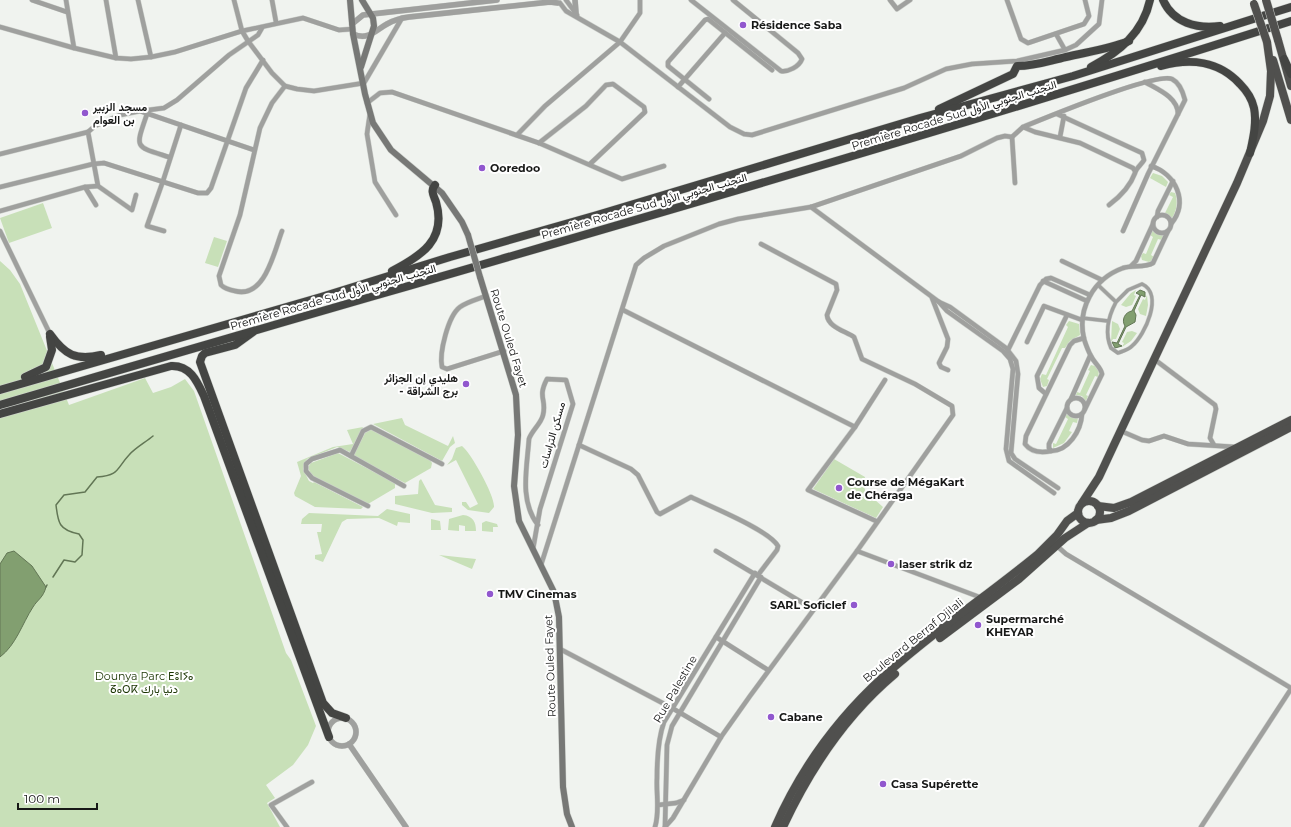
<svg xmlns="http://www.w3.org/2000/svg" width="1291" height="827" font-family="Montserrat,Vazirmatn,'Noto Sans Tifinagh',sans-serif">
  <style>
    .green { fill: #c8e0b8 }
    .water { fill: #829f70; stroke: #627655 }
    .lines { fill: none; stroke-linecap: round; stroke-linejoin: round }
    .stream { stroke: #627655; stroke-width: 1.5 }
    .pedestrian-casing { stroke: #cdd0cc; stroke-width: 4.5 }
    .minor-casing { stroke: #cdd0cc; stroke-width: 5.5 }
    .tertiary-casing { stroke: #cdd0cc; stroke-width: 6 }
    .secondary-casing { stroke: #cdd0cc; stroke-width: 7 }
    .trunk-casing { stroke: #cdd0cc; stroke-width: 9 }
    .motorway-casing { stroke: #cdd0cc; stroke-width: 9 }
    .pedestrian { stroke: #9fa09e; stroke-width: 3.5 }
    .minor { stroke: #9fa09e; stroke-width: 4.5 }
    .tertiary { stroke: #9fa09e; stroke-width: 5.5 }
    .secondary { stroke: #777876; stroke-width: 6 }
    .trunk { stroke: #50504e; stroke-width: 8 }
    .motorway { stroke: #444543; stroke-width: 8 }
    .secondary-bridge-casing { stroke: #cdd0cc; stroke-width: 7; stroke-linecap: butt }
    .trunk-bridge-casing { stroke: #cdd0cc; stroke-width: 9; stroke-linecap: butt }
    .secondary-bridge { stroke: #777876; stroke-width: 6 }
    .trunk-bridge { stroke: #50504e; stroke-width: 8 }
    .poi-dot { fill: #9157ce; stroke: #fff; stroke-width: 1.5 }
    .labels { text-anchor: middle; stroke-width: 4; stroke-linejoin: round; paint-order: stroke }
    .poi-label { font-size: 11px; font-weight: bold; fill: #171817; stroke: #fff; text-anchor: start }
    .street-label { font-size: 11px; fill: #171817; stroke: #fff }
    .park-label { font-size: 11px; fill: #193300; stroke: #fff }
  </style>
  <rect width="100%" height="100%" fill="#f0f3ef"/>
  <g class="green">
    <polygon points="1153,173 1162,176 1168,182 1166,187 1150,178"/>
    <path d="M1171 192 1175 193C1178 201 1177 210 1172 218L1165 213 1173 197 1169 195Z"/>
    <polygon points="43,203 52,228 9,243 0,218"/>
    <polygon points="1152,230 1159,235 1165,235 1162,240 1158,239 1151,255 1154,257 1153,260 1149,262 1142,260 1141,256 1143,253 1146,254 1153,237 1150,235"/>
    <polygon points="214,237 227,241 218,267 205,263"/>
    <polygon points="0,261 10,270 20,284 69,405 145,378 153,393 171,387 185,379 194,391 286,653 291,660 316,726 308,745 293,765 266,785 275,798 267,803 280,827 0,827"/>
    <polygon points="1136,290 1134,295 1136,296 1132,305 1126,307 1121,305 1131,293"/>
    <polygon points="1147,295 1148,305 1146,316 1140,314 1138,309 1143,299 1145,300"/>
    <polygon points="1069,321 1079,324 1080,335 1070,341 1065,348 1062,348 1047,379 1049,380 1047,386 1043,387 1040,379 1042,374 1046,375 1068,327 1066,325"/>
    <polygon points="1112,321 1118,324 1120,329 1116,339 1113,339 1111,342"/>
    <polygon points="1132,331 1137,333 1131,341 1122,347 1124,343 1122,342 1127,332"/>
    <polygon points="1091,365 1095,366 1099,371 1098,377 1095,376 1086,395 1088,396 1086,401 1082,396 1076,395 1077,392 1080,393 1090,371 1088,370"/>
    <polygon points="1067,414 1073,418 1078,418 1077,423 1073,422 1069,431 1072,432 1064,443 1053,448 1053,443 1056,444 1068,419 1065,417"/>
    <polygon points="402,418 405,425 448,446 453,436 455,443 450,447 442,461 373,424"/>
    <polygon points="363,427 350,452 337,447 307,459 303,469 309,481 313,483 314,482 363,507 361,509 315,507 295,496 294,493 301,476 297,462 333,447 353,444 347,430"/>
    <polygon points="372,429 430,460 432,463 431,468 405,483 353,456 365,433"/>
    <path d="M462 446C471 453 495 496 494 507L489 513 468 510 462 505V502H466L470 508 478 504 456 460 447 465 452 459 456 448Z"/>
    <polygon points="338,453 395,483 395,488 368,504 311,475 308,467 311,463"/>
    <polygon points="834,459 865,477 864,487 866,492 883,507 876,518 813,489"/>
    <polygon points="421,479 435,505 452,508 452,512 432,513 395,504 395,496 418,494 419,481"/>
    <polygon points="387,509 410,514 410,523 398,522 397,526 379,518 347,519 342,522 323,562 315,559 315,555 322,554 317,532 321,532 322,524 301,524 302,519 309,513 378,516"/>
    <path d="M463 515C473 516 476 522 476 531H465V526L459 525V531L448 530 449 519Z"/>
    <polygon points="431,519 440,521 441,530 431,530"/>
    <polygon points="486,521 497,524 498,527 493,527 493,532 482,531 482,523"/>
    <polygon points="439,555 476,559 472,569"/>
  </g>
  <g class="water">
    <path d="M1140 290 1145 292V297L1141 295 1134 311 1136 315 1135 322 1126 327 1118 344 1122 346 1115 348 1112 342 1117 343 1125 326C1121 320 1125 312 1132 311L1140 295 1136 293Z"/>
    <path d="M14 551 32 566 46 587C43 598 38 599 33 607 22 624 16 645 0 657V564L7 553Z"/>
  </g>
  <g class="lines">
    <g class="stream">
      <path d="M53 577 64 560 75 562 82 555 83 540 79 534C59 530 58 523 56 505L64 495 85 492 97 477C120 475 116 469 129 455 135 448 146 442 153 436"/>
      <polyline points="46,587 47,585"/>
    </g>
    <g class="pedestrian-casing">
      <g id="pedestrian">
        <path d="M1098 285 1116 302C1108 317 1104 332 1111 348L1118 353C1123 351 1128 350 1132 346 1145 335 1164 294 1142 284L1128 290 1116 302"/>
        <polyline points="1082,318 1108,321"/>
      </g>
    </g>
    <g class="minor-casing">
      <g id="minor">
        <polyline points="32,0 67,12"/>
        <polyline points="66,0 74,48"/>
        <polyline points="106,0 116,58"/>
        <polyline points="138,0 151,57"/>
        <polyline points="234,0 242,31 248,41 272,73 285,86 297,89 314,91 364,83 402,18"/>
        <polyline points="272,0 276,22"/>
        <polyline points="566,0 577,15"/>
        <path d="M691 0 781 71C788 72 799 67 802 59L798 53 733 0"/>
        <polyline points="890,0 897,9 910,0"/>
        <polyline points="1007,0 1021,39 1028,43 1084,24 1089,16 1085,0"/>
        <polyline points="560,3 566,11 620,42 730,127 744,134 752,135 904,88 946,69 972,64 1017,61 1065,50 1076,45 1099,24 1102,0"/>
        <polyline points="0,27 74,48 116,58 131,59 151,57 175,52 242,31 303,18 339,30 353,29"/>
        <polyline points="1056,34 1065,50"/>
        <path d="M1145 82C1157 89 1178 97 1178 114"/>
        <polyline points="678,87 725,33"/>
        <polyline points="709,99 668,66 668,62 705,20 708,19 772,70"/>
        <polyline points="367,103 380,93 392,92 539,143 622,179 664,166"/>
        <polyline points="141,111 164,108 177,100 229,55 258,35 262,28"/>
        <polyline points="370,113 367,134 375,182 396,215"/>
        <path d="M147 114C135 149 134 146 169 157"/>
        <path d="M1057 114 1142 153 1144 160C1142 164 1136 168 1135 173 1130 187 1121 196 1109 205"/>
        <polyline points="1023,127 1035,132 1080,143 1133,168 1135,171"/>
        <polyline points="517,135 545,106 620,42 640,13 640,0"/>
        <polyline points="1012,137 1015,183"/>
        <polyline points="1060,137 1064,116"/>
        <polyline points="539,143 586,106 606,85 613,84 644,107 645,112 590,164"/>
        <polyline points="0,154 88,132"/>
        <path d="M1151 166C1176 174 1189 202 1171 224"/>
        <polyline points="0,187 93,164 104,163 198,193 207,193 211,188 246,88 263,60"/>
        <polyline points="85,187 96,205"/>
        <polyline points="136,195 132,210 98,186 88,132 95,126 120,115 140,111 254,150"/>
        <polyline points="811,207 939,302 950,307 1006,348 1016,361 1018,374 1011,453 1015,459 1058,488"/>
        <polyline points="0,211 85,187 98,186"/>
        <circle cx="1162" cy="224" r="9"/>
        <polyline points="1157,217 1158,211 1173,181"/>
        <polyline points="0,231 50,334"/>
        <polyline points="164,231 147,226 163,181 181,125"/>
        <path d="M282 231C274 252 265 299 235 291 230 290 225 289 221 285L219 276 240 215 260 128 272 103 285 86"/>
        <polyline points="1062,261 1102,280"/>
        <polyline points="1131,266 1136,261 1153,224"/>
        <polyline points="1043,281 1087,301"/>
        <path d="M486 296C478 299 467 302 460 307 448 316 439 353 442 367L447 369 504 351"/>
        <polyline points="932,298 948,339 947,347 939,363 941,367 948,370"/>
        <polyline points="939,302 947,311 1003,351 1010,359 1013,369 1006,449 1009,461 1054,493"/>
        <polyline points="623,310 855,427"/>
        <polyline points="1027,342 1044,306 1082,320"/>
        <polyline points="1008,350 1040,285 1046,279 1051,278 1090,295"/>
        <polyline points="1154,359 1215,405 1216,409 1210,438 1214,445"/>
        <polyline points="1046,394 1039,388 1037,376 1067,315"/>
        <circle cx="1076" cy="407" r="9"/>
        <polyline points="1071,399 1090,356"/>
        <path d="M1067 408 1049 444V448L1051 451C1068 451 1081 431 1082 414"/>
        <path d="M1085 409 1102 374C1101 367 1094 363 1091 356 1088 351 1086 345 1084 339 1077 309 1093 279 1123 268 1133 265 1145 268 1153 263L1168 231"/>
        <polyline points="1121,431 1142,440 1149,441 1164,436 1188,444 1236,447"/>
        <path d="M579 445 631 469 638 475 657 512 660 514 691 497C709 506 769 530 778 546L777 550 758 575"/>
        <path d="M1051 451C1041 453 1031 452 1025 444L1026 436 1070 345 1074 341 1084 338"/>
        <polyline points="351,456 363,431 371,427 442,464"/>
        <polyline points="368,506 312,478 306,471 306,464 312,459 340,450 404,486"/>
        <polyline points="876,521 808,490 855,427 885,380"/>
        <polyline points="1057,546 1066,554 1291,688"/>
        <path d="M533 549 540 509 573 404 566 380 547 379C537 398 547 399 543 415 541 424 532 430 529 439 527 468 519 501 538 525"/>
        <polyline points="716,551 813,609"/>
        <polyline points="857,551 982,598"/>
        <path d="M541 565 636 265 644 258 664 246 719 224 738 219 811 207 961 156 997 138 1005 136 1012 137 1023 127C1045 118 1156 72 1172 79 1180 83 1183 92 1185 100L1148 174 1123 231"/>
        <polyline points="716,637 768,670"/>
        <polyline points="560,649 672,708 721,737"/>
        <polyline points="658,805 676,803 684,800"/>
        <polyline points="287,827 271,805 312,782"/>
        <path d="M655 827C660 811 656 794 657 778 657 760 658 739 664 722L755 573"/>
        <path d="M665 827 673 818 721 737 750 696 857 551 953 415 952 406 915 384 862 359 854 337C845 331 828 327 827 315L837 290 836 284 761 244"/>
        <polyline points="665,827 667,745 672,726 761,577"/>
        <polyline points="1201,827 1291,689"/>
      </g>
    </g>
    <g class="tertiary-casing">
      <g id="tertiary">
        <polyline points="575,0 576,13"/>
        <polyline points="352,24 363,15 497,0"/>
        <path d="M353 34C368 41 376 30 387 24 394 20 401 18 409 17L550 2 558 3"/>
        <circle cx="342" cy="732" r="14"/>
        <polyline points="349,744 406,827"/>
      </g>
    </g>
    <g class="secondary-casing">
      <g id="secondary">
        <polyline points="350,0 353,34 365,94 373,123 391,150 442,193 462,222 468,235"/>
        <polyline points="361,67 374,26 373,18 362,0"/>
        <polyline points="480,277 516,395 518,435 514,486 519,521 554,592 559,617 563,787 567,814 572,827"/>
      </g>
    </g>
    <g class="trunk-casing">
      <g id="trunk">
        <polyline points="1278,40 1291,86"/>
        <polyline points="1273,60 1291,120"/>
        <circle cx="1089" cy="512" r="11"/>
        <polyline points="1082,503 1099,477 1113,447 1237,183 1263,121 1270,96 1271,71 1267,42"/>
        <polyline points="1098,506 1114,508 1131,502 1291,420"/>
        <polyline points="1096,520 1111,518 1129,511 1291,427"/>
        <polyline points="940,638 1019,579 1065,538 1088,523"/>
        <path d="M775 827C800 770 837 719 883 677 931 633 987 596 1038 554L1057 535 1067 521 1078 513"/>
        <path d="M783 827C810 769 845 716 895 674"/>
      </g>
    </g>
    <g class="motorway-casing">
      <g id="motorway">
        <path d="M1163 0C1173 23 1197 29 1220 26"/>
        <polyline points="1284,59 1291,74"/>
        <path d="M1161 66C1190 58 1219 61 1240 84 1246 90 1252 99 1254 108 1257 123 1253 139 1250 153"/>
        <path d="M1091 67C1119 52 1143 33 1150 0"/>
        <path d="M939 109 1013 74 1017 66C1036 66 1048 61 1066 57 1087 52 1109 49 1129 41"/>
        <path d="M392 271C421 256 447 240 436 202 434 196 430 191 435 185"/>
        <polyline points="253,332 235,345 205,353 202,356 200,362 323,703 332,713 346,718"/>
        <path d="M50 334C65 355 76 361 101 355"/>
        <polyline points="25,377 46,367 52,350 50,337"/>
        <polyline points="0,390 321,297 450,257 597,215 920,118 1073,76 1291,7"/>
        <path d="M0 405C431 278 863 158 1291 21"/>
        <path d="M0 414 171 366C190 365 197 381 204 396L329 737"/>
      </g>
    </g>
    <use href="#pedestrian" class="pedestrian"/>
    <use href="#minor" class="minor"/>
    <use href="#tertiary" class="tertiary"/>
    <use href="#secondary" class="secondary"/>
    <use href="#trunk" class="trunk"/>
    <use href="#motorway" class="motorway"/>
    <g class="secondary-bridge-casing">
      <polyline id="secondary-bridge" points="468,235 480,277"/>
    </g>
    <g class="trunk-bridge-casing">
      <g id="trunk-bridge">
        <polyline points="1266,0 1278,40"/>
        <polyline points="1254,4 1267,42"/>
      </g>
    </g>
    <use href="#secondary-bridge" class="secondary-bridge"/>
    <use href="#trunk-bridge" class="trunk-bridge"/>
  </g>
  <g class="poi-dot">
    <circle cx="743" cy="25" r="4"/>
    <circle cx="85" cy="113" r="4"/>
    <circle cx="482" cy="168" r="4"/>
    <circle cx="466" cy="384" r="4"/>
    <circle cx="839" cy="488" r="4"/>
    <circle cx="891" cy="564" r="4"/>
    <circle cx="490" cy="594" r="4"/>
    <circle cx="854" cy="605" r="4"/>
    <circle cx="978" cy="625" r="4"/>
    <circle cx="771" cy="717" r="4"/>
    <circle cx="883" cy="784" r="4"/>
  </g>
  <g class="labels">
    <g class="poi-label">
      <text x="751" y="29">Résidence Saba</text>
      <text x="93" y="111">مسجد الزبير<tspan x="93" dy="13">بن العوام</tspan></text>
      <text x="490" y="172">Ooredoo</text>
      <text x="458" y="382" text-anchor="end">هليدي إن الجزائر<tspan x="458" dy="13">- برج الشراقة</tspan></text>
      <text x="847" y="486">Course de MégaKart<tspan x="847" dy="13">de Chéraga</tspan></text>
      <text x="899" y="568">laser strik dz</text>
      <text x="498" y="598">TMV Cinemas</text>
      <text x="846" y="609" text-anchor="end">SARL Soficlef</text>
      <text x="986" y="623">Supermarché<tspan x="986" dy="13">KHEYAR</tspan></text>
      <text x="779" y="721">Cabane</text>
      <text x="891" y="788">Casa Supérette</text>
    </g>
    <g class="street-label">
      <text transform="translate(954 115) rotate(-17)" y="4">Première Rocade Sud التجنب الجنوبي الأول</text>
      <text transform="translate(644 206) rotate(-16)" y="4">Première Rocade Sud التجنب الجنوبي الأول</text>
      <text transform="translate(333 297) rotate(-16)" y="4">Première Rocade Sud التجنب الجنوبي الأول</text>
      <text transform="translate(509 338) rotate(73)" y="4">Route Ouled Fayet</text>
      <text transform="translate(552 435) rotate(-74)" y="4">مسكن التراسات</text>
      <text transform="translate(913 640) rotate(-39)" y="4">Boulevard Berraf Djilali</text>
      <text transform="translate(550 666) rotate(-92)" y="4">Route Ouled Fayet</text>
      <text transform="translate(675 689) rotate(-60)" y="4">Rue Palestine</text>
    </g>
    <g class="park-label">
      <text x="144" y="680">Dounya Parc ⴹⵓⵏⵢⴰ<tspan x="144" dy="13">ⵒⴰⵔⴽ دنيا بارك</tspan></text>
    </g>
  </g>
  <path d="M18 803v6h79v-6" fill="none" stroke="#171817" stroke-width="2"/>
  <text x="24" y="803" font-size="12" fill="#171817" stroke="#ffffff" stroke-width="3" paint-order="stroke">100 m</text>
</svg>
